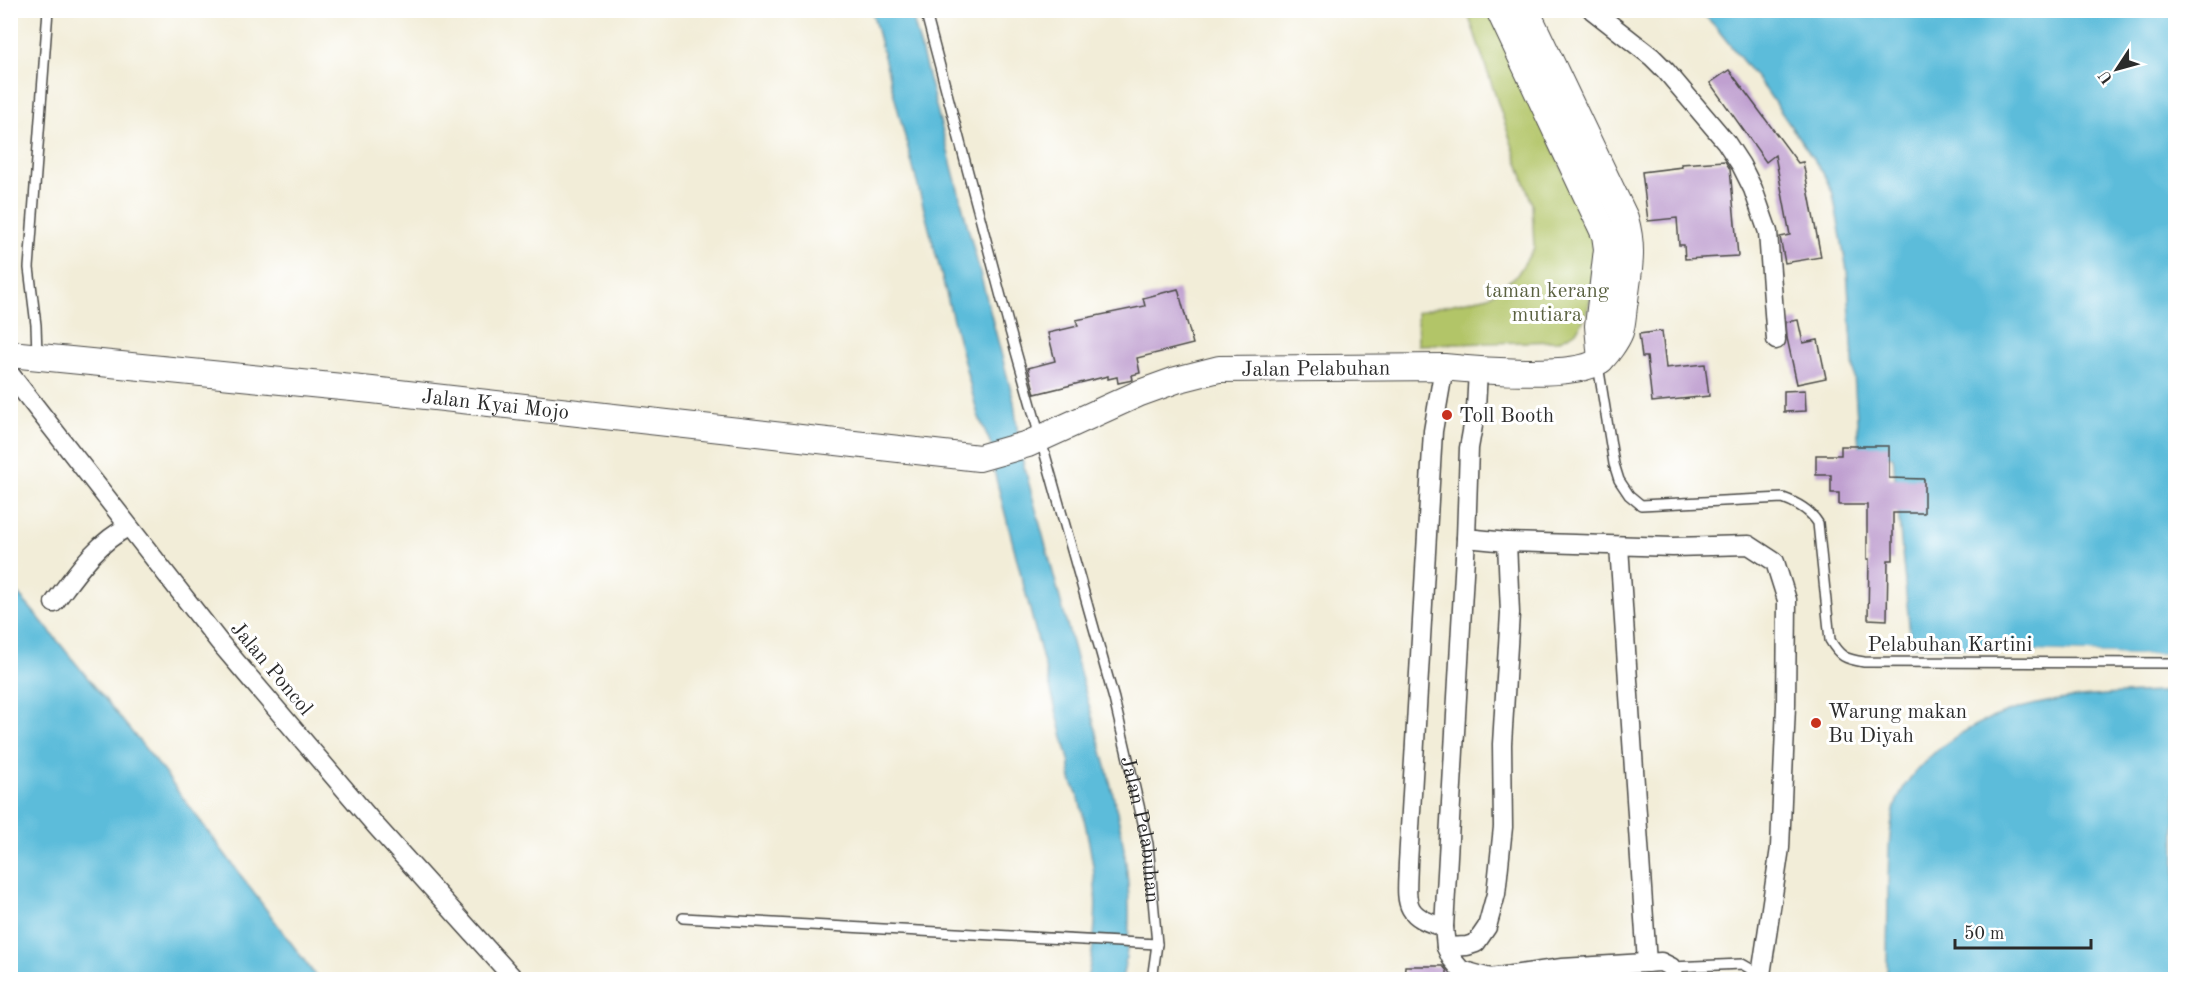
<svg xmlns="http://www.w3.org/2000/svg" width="2186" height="990" font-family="'Old Standard TT',serif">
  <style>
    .green { fill: #b2c568; stroke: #6e784a; stroke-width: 1.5 }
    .water { fill: #5cbcda; stroke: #447482; stroke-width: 1.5 }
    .pier { fill: #f2edd8 }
    .building { fill: #c0a0d0 }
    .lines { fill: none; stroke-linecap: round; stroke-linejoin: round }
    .service-casing { stroke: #494845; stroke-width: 12 }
    .minor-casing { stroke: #494845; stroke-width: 21 }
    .secondary-casing { stroke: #494845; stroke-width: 28 }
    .service { stroke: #fff; stroke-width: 9 }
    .minor { stroke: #fff; stroke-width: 18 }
    .secondary { stroke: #fff; stroke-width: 26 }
    .poi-dot { fill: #c8321e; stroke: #fff; stroke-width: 2 }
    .labels { text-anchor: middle; stroke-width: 6; stroke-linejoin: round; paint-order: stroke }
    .park-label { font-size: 21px; fill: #5a6140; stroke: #fff }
    .street-label { font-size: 21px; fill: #2b2b2b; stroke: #fff }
    .poi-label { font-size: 21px; fill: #2b2b2b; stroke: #fff; text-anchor: start }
  </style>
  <rect width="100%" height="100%" fill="#fff"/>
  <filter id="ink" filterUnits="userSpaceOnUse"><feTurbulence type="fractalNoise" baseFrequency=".0167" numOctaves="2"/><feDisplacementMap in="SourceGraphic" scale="12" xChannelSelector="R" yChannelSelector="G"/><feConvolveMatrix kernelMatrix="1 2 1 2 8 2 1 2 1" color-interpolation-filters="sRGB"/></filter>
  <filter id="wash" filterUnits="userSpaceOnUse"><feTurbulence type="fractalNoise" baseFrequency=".008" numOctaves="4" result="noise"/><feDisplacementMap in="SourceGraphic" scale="24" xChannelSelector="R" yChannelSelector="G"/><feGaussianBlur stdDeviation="1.35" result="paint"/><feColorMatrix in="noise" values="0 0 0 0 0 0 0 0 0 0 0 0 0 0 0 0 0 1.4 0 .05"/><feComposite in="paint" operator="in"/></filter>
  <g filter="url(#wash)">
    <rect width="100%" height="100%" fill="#f2edd8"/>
    <path class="green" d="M1467 11H1492L1594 239C1593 266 1596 311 1575 332 1570 336 1563 338 1558 341L1418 345 1417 312 1489 296 1517 275 1534 248 1532 204Z"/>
    <g class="water">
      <path d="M872 11H911L1014 402 1020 451C1041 527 1061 603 1082 680 1108 775 1145 881 1122 979H1087C1096 940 1099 894 1091 854 1088 836 1084 817 1079 799 1074 782 1069 785 1070 764L993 467V449L978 415Z"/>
      <polygon points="1700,11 2175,11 2175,653 2136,655 1911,646 1893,456 1859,449 1847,270 1833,194 1823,173 1766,90 1714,25"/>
      <polygon points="11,586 39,618 157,763 318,979 11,979"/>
      <path d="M2175 691V979H1887C1887 948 1888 916 1888 884 1889 858 1888 833 1895 807 1901 785 1918 768 1934 753 2003 694 2090 696 2175 691Z"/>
    </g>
    <polygon class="pier" points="1911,646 2136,655 2175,653 2176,656 2136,658 1911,649"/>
    <g id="blocks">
      <g class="building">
        <polygon points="1729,70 1798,163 1803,162 1821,257 1785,263 1780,237 1790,235 1775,155 1766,162 1710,83"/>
        <polygon points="1725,161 1730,169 1738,256 1685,259 1684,245 1679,245 1677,218 1648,221 1642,172 1682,167 1681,164"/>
        <polygon points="1178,289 1193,344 1137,358 1140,373 1132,375 1133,380 1118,383 1117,377 1108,379 1108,376 1035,394 1028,368 1055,361 1048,333 1078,326 1076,320 1145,306 1143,298"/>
        <polygon points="1798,320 1803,343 1818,340 1826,378 1797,384 1787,338 1786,322"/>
        <polygon points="1662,331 1666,368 1705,364 1709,396 1652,402 1647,357 1642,357 1639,334"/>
        <polygon points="1805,390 1806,411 1784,412 1784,391"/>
        <polygon points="1841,446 1889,446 1889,478 1924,479 1924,513 1893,513 1893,560 1888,560 1887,620 1868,619 1869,559 1867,559 1867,505 1839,505 1839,493 1831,493 1831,475 1816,475 1816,455 1841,455"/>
        <polygon points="1405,966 1443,966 1447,971 1447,980 1404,980"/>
      </g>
    </g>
  </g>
  <g filter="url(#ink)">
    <use href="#blocks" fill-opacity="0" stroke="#494845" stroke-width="1.5"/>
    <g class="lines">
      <g class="service-casing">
        <g id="service">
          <path id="s1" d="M925 10 1009 327 1114 699 1148 844 1157 944 1152 980"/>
          <polyline points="37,354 36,325 29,268 48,10"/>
          <path d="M1598 365 1614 464 1619 480 1629 495 1641 505 1783 498C1797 503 1810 510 1818 523L1830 640C1840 657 1845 659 1864 662L2176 663"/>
          <polyline points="683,918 1157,944"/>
          <polyline points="1671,967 1742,964 1761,975"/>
        </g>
      </g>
      <g class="minor-casing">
        <g id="minor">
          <polyline points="1592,10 1652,57 1666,71 1726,142 1741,165 1753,189 1768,232 1776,340"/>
          <path d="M1444 367 1433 431 1408 863C1407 902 1401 916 1444 927L1446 947 1451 958 1461 970 1490 978 1562 968 1661 962 1671 967 1674 980"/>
          <polyline points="10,374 220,643 376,826 515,980"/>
          <polyline points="1507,542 1673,547 1749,545 1775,562 1787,600 1786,705 1780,848 1761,975"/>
          <polyline points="1619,546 1647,963"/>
          <path d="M54 603C76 574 96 543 128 527"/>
          <polyline points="1444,927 1466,538"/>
          <polyline points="1446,947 1467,946 1476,943 1487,927 1496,894 1503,827 1502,744 1510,613 1507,542 1466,538 1469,448 1476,409 1478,370"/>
        </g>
      </g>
      <g class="secondary-casing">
        <g id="secondary">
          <polyline points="1499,10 1605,235 1607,249 1598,326 1601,360"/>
          <path id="s2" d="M10 354 372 390 979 458 1028 444 1140 393 1176 380 1219 369 1444 367C1475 370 1575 379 1599 361 1606 356 1617 340 1620 332 1623 322 1623 310 1625 300 1629 269 1634 249 1625 218L1526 10"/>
        </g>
      </g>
      <use href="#service" class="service"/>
      <use href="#minor" class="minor"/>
      <use href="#secondary" class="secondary"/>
    </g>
  </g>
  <g class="poi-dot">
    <circle cx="1447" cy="415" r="6"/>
    <circle cx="1816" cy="723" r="6"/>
  </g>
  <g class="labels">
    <g class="park-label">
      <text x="1547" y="297">taman kerang<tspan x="1547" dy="24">mutiara</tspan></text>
    </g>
    <g class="street-label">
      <text dy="7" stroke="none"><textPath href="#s2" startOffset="1328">Jalan Pelabuhan</textPath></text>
      <text dy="7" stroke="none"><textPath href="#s2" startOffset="488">Jalan Kyai Mojo</textPath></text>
      <text x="1950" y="651">Pelabuhan Kartini</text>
      <text transform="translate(272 668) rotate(50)" y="7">Jalan Poncol</text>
      <text dy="7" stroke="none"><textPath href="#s1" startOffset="848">Jalan Pelabuhan</textPath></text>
    </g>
    <g class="poi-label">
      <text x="1459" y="422">Toll Booth</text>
      <text x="1828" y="718">Warung makan<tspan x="1828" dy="24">Bu Diyah</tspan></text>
    </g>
  </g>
  <rect width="2186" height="990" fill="none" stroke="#fff" stroke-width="36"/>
  <g transform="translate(2117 69) rotate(234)" stroke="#ffffff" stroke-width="4.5" paint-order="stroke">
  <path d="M0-4.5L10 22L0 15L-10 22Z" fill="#2b2b2b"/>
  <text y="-9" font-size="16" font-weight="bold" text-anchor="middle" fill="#2b2b2b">U</text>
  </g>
  <path d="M1955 939v9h136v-9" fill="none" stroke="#2b2b2b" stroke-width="3"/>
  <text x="1964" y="939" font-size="18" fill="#2b2b2b" stroke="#ffffff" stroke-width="4.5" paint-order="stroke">50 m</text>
</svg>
